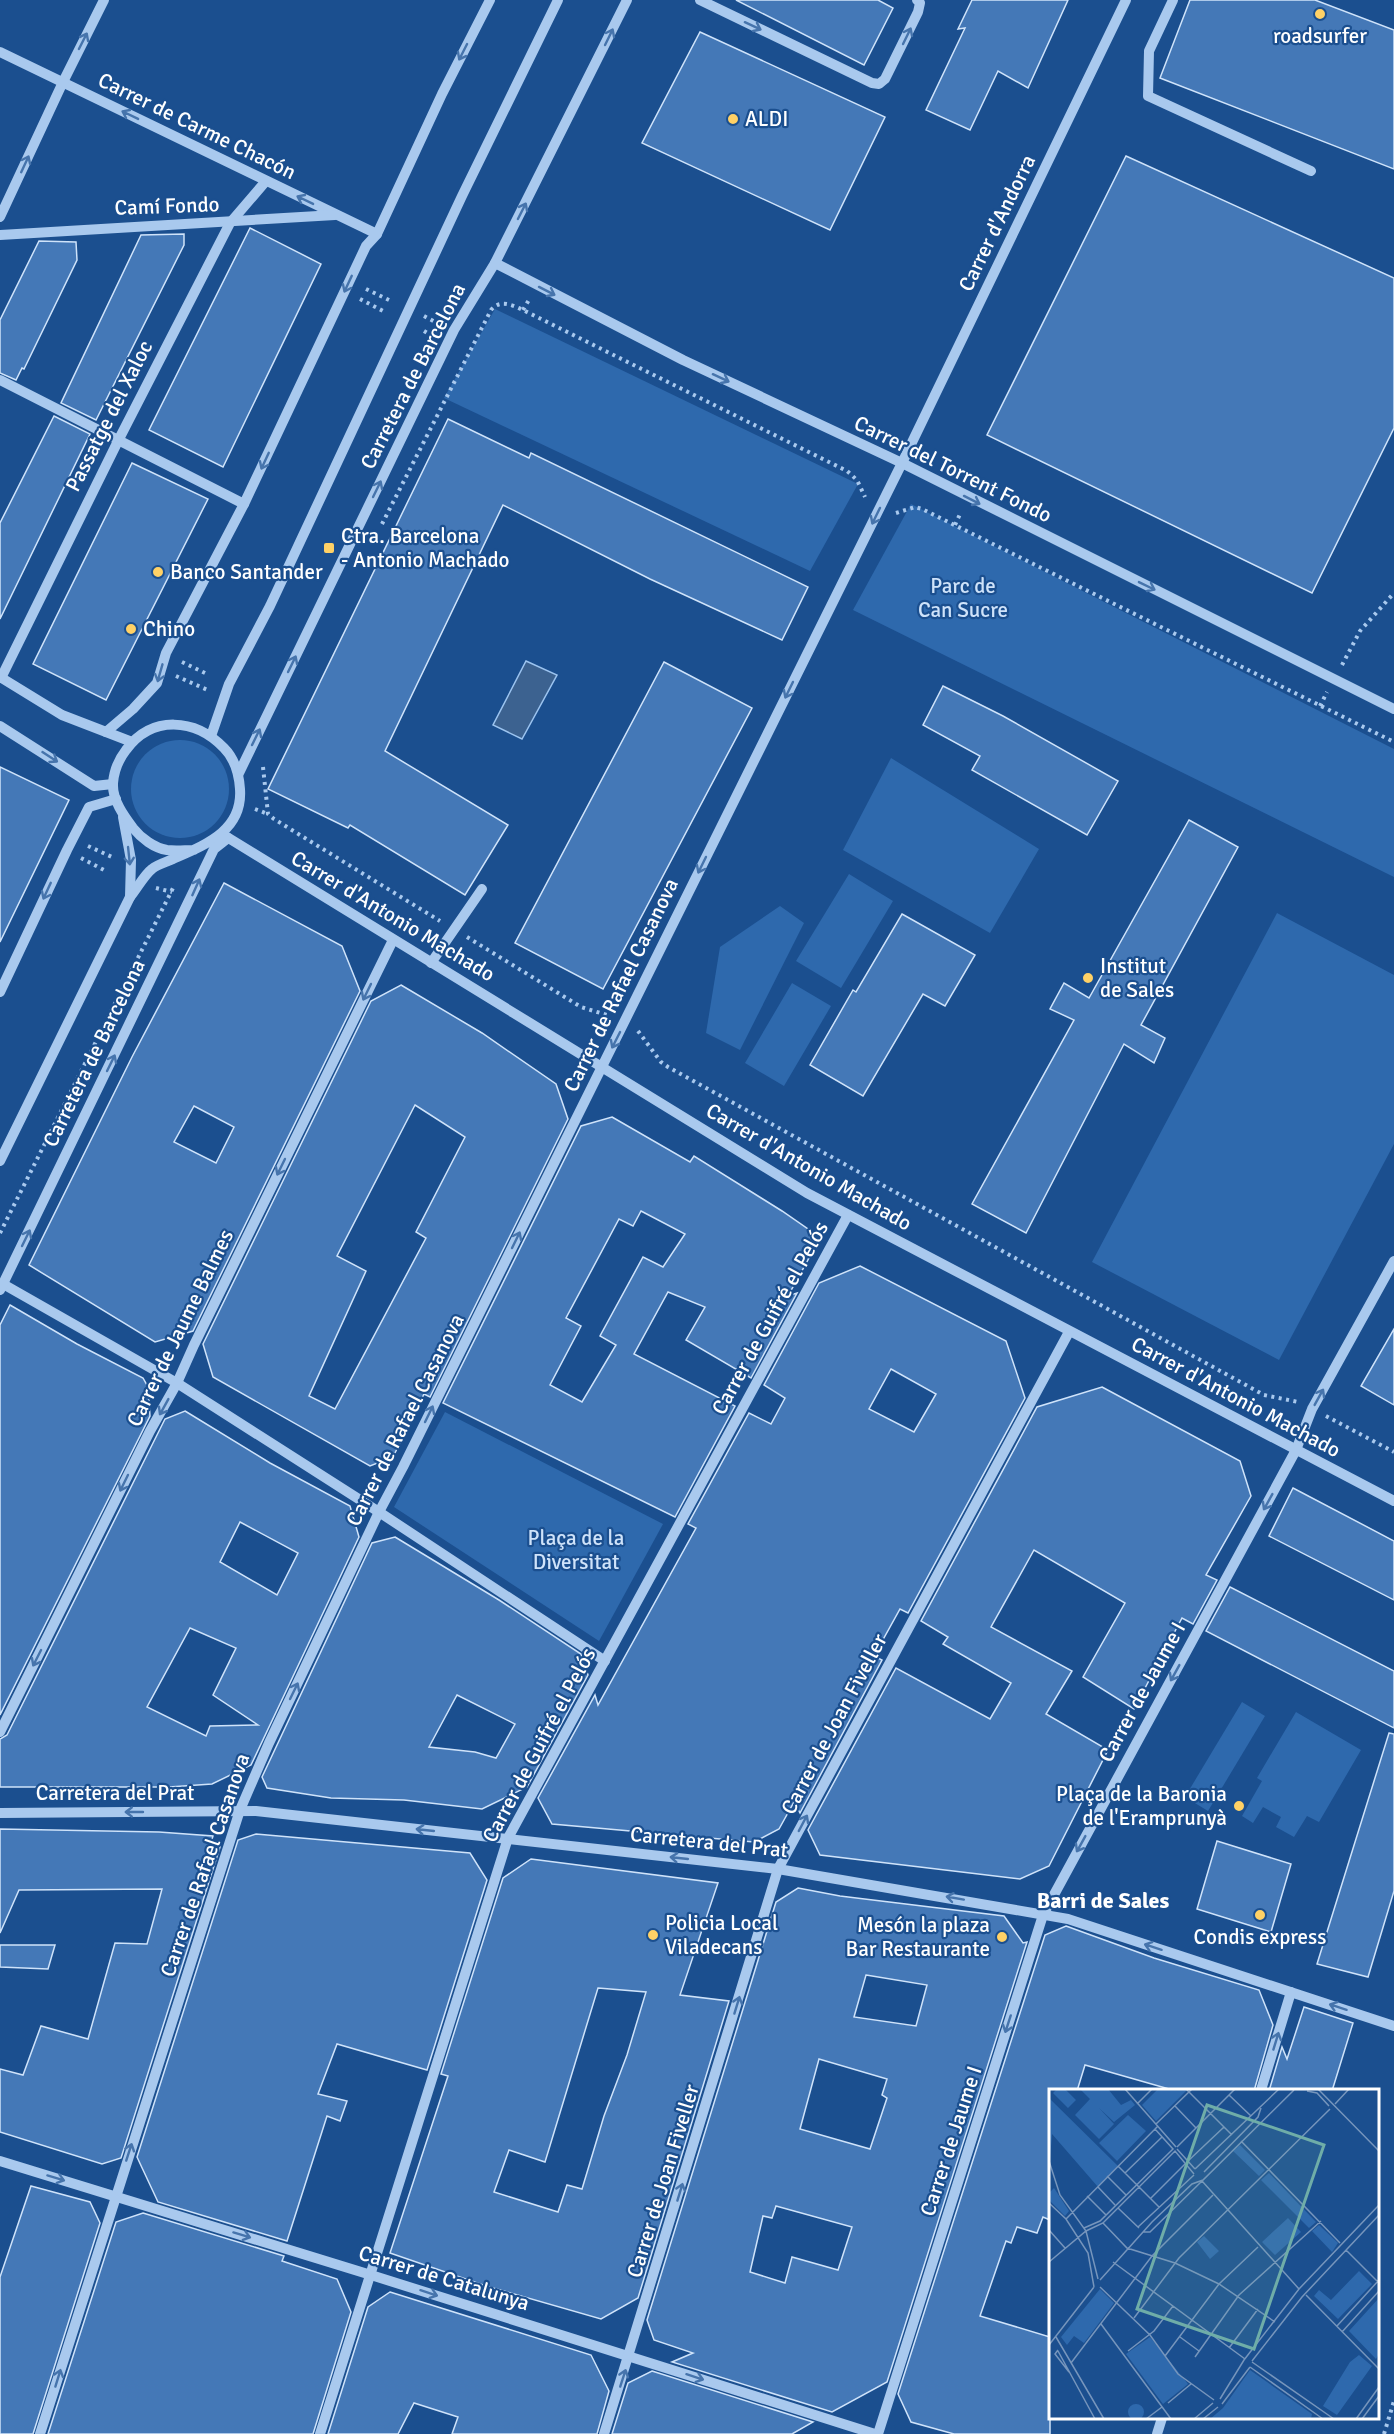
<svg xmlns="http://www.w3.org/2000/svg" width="1394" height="2434" font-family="Signika,sans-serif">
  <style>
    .green { fill: #2e69ad }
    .water { fill: #3c6290; stroke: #9cc4f0; stroke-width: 1.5 }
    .building { fill: #4478b7; stroke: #cfe3fa; stroke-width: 1.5; fill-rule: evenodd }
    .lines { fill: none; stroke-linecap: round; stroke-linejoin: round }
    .path { stroke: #a9c9ee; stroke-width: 4; stroke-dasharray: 3 4.5; stroke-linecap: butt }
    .minor { stroke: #a9c9ee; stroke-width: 10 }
    .oneway { stroke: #4674ac }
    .poi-dot { fill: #ffd166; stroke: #1b4f8f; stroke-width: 2 }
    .labels { text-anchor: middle; stroke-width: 4.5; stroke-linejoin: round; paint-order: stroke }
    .poi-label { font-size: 21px; fill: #fff; stroke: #1b4f8f; text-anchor: start }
    .street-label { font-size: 21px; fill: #fff; stroke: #1b4f8f }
    .park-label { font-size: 21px; fill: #cfe3fa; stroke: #1b4f8f }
    .neighbourhood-label { font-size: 22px; font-weight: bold; fill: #fff; stroke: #1b4f8f }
    .inset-road { fill: none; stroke: #7695bc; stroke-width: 1.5 }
    .view { fill: #6fada8; fill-opacity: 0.15; stroke: #6fada8; stroke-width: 3 }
    .inset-edge { fill: none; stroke: #fff; stroke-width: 3 }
  </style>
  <rect width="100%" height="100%" fill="#1b4f8f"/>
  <g class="green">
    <polygon points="495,309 858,484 810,571 444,398"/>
    <polygon points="911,504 1394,749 1394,877 853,610"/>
    <circle cx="180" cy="789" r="49"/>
    <polygon points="891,758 1039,849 990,933 843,850"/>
    <polygon points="849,874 893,901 841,988 796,961"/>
    <polygon points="780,906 804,923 740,1050 706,1033 720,947"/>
    <polygon points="1277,913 1394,975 1394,1144 1279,1360 1092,1262"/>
    <polygon points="792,983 831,1006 784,1086 745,1063"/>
    <polygon points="445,1412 663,1524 599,1641 394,1507"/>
    <polygon points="1242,1702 1265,1716 1208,1811 1185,1797"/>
    <polygon points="1296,1712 1361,1750 1319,1822 1307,1816 1294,1837 1276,1827 1281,1817 1263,1807 1253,1823 1242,1816 1262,1781 1257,1778"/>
  </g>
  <polygon class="water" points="526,661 557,675 522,739 493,725"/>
  <g class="building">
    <polygon points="736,0 878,0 893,8 864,65"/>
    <polygon points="972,0 1068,0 1028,88 998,71 970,130 926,110 965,28 958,29"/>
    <polygon points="1190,0 1315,0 1394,30 1394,169 1160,78"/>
    <polygon points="700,32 885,117 830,230 642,143"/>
    <polygon points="1126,156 1394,278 1394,428 1312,593 987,435"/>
    <polygon points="250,228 321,264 223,467 149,430"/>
    <polygon points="184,234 184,245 96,420 61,403 141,235"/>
    <polygon points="39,241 76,242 77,260 24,369 22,368 16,380 0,373 0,320"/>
    <polygon points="54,416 90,434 0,619 0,523"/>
    <polygon points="448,419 529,458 531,453 808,587 782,640 650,579 503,505 385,751 508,825 465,895 350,825 348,828 268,789"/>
    <polygon points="132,463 208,499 106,700 33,664"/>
    <polygon points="664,662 752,708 603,989 515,943"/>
    <polygon points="943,686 1003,716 1118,781 1087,835 972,770 980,756 923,725"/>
    <polygon points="0,767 69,800 0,942"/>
    <polygon points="1189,820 1238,847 1141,1025 1165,1038 1154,1063 1124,1044 1026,1233 972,1204 1074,1020 1050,1009 1064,983 1089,998"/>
    <path d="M224 883 342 946 360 991 193 1331 155 1342 29 1265 132 1057ZM194 1106 234 1127 216 1163 174 1142Z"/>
    <polygon points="902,914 975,955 945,1006 923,994 863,1096 810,1065 853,990 856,992"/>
    <path d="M401 985 482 1033 556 1084 568 1119 430 1397 424 1394 393 1457 370 1466 213 1377 203 1344 371 1001ZM415 1105 465 1137 416 1232 426 1238 335 1409 309 1396 366 1271 337 1256Z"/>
    <path d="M612 1117 690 1162 694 1156 782 1211 808 1229 814 1249 788 1296 797 1293 751 1378 686 1340 705 1307 668 1292 634 1354 735 1406 675 1517 443 1403 581 1126ZM641 1211 685 1234 663 1267 643 1257 600 1336 616 1345 582 1402 550 1385 581 1326 566 1318 619 1219 633 1226Z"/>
    <path d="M860 1266 1006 1341 1025 1398 908 1613 900 1609 874 1656 882 1660 800 1813 794 1802 779 1829 754 1842 552 1824 538 1798 595 1695 598 1705 696 1528 688 1524 749 1413 771 1424 785 1398 764 1385 819 1283ZM891 1369 936 1394 914 1432 869 1409Z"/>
    <polygon points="10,1305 77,1344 143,1378 148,1387 150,1416 0,1715 0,1325"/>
    <polygon points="1394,1329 1394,1405 1361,1386"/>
    <polygon points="1102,1387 1240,1461 1251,1496 1206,1575 1217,1580 1193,1624 1182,1618 1134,1709 1083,1677 1125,1603 1034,1550 991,1627 1072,1671 1046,1714 1108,1750 1049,1866 1020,1879 820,1855 808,1830 896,1668 990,1719 1011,1683 943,1644 948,1637 921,1621 1037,1407"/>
    <path d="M185 1411 270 1463 350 1506 359 1537 251 1765 212 1784 169 1787H0V1739L7 1735 165 1419ZM240 1522 298 1553 277 1595 220 1562ZM190 1628 236 1648 213 1695 258 1725 210 1726 206 1736 147 1707Z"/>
    <polygon points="1293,1488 1394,1541 1394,1600 1269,1536"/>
    <path d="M395 1537 499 1600 581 1654 588 1675 527 1787 482 1809 404 1800 331 1798 267 1788 262 1777 372 1543ZM457 1695 515 1724 496 1758 475 1752 429 1747Z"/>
    <polygon points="1230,1587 1394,1671 1394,1728 1206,1631"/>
    <polygon points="1389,1733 1394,1734 1394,1891 1368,1977 1317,1964"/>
    <polygon points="0,1829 159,1832 213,1836 208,1852 220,1847 121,2158 102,2164 0,2132 0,2069 23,2075 41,2026 88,2039 115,1943 147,1944 162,1889 19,1890 0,1933"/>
    <polygon points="256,1834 470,1853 487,1880 427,2070 337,2044 318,2094 347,2101 340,2121 327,2116 287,2241 158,2202 137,2157 238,1840"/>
    <polygon points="1217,1841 1291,1864 1271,1932 1197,1909"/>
    <path d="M531 1859 718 1883 680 1995 729 2001 638 2298 601 2319 486 2286 390 2253 448 2076 441 2074 503 1878ZM598 1988 646 1992 627 2055 604 2116 582 2189 567 2185 558 2212 494 2192 509 2150 545 2162Z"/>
    <path d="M798 1888 840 1896 1004 1916 1023 1943 1027 1942 887 2382 832 2412 672 2362 693 2353 654 2340 647 2320 776 1902ZM866 1975 927 1985 916 2026 854 2017ZM819 2059 887 2079 882 2095 887 2098 870 2149 800 2129ZM776 2206 852 2227 838 2270 792 2257 785 2283 750 2272 763 2216 772 2218Z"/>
    <polygon points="1066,1926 1154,1958 1259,1990 1273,2025 1254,2091 1176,2091 1085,2065 1077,2091 1050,2091 1050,2220 1043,2217 1037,2233 1017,2227 1011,2243 1006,2241 980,2316 1050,2337 1050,2434 954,2434 911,2422 898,2394 1045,1935"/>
    <polygon points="0,1945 55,1945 48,1969 0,1967"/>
    <polygon points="1304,2007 1353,2023 1332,2091 1269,2091 1282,2047 1287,2059"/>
    <polygon points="31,2186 90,2202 100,2223 33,2434 0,2434 0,2277"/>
    <polygon points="143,2213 284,2256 282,2261 337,2279 351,2312 313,2434 48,2434 116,2222"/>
    <polygon points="390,2292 591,2355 609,2391 597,2434 452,2434 458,2417 414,2403 398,2434 328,2434 368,2307"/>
    <polygon points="652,2371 813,2422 792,2434 612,2434 628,2383"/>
  </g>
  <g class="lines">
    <g class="path">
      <polyline points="366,289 393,302"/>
      <polyline points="360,299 385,312"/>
      <polyline points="523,310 530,298"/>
      <polyline points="424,316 439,324"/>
      <polyline points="424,331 434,337"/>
      <polyline points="896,513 915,507 922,509 1394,742"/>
      <path d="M382 524 491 310C500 299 512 305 523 310L847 471 857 480 865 497"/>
      <polyline points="955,525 961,512"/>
      <polyline points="182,662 205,673"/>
      <polyline points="1342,665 1360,631 1394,593"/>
      <polyline points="176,676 210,691"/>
      <polyline points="1320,706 1327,692"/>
      <polyline points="263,767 268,814 274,819 440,921"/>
      <polyline points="255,809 268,814"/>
      <polyline points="88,846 114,858"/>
      <polyline points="81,858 104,870"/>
      <polyline points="156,888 172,892"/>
      <polyline points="467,937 581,1007 610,1016"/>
      <polyline points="638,1031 661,1062 668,1067 1264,1395 1298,1402"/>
      <polyline points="0,1233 173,888"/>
      <polyline points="1326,1416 1394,1452"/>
      <polyline points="1384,2434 1394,2401"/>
    </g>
    <g class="minor">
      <polyline points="700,0 872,83 879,84 885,79 918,12 920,3 917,0"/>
      <polyline points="1173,0 1149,51 1148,96 1311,171"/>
      <polyline points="0,52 377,234"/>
      <polyline points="0,217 63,82 104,0"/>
      <polyline points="0,235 335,215"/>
      <polyline points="495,263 683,360 902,463 1394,709"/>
      <polyline points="0,380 244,504"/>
      <polyline points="0,677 62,715 132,742"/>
      <polyline points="1,678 118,441 230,223 266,181"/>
      <polyline points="0,726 94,786 113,784"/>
      <polyline points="106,732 133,709 157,683 166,653 244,504 366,246 377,234 442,94 490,0"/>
      <polyline points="211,736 229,684 270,606 462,196 558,0"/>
      <polyline points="239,773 454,330 495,263 627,0"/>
      <polyline points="123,817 131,860 130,897"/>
      <polyline points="222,834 807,1193 1394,1501"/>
      <polyline points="431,963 482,889"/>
      <polyline points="0,992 67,850 89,807 116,799"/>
      <path d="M0 1161 130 897C137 889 144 875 152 869 158 864 167 862 173 859 205 845 243 831 240 789 239 774 235 759 224 748 195 718 152 715 126 750 119 759 114 771 113 783 112 800 124 816 133 828 141 838 154 848 167 850 176 851 185 850 194 850"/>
      <polyline points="3,1284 177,1383 379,1512 605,1661"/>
      <polyline points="0,1290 214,849 228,838"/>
      <polyline points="0,1732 150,1431 177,1383 194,1345 393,940"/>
      <polyline points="0,1813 256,1811 778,1869 1068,1919 1394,2026"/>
      <polyline points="1261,2090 1291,1992"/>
      <polyline points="0,2161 371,2275 875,2434"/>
      <polyline points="40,2434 240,1810 269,1743 379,1512 403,1467 902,463 1126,0"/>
      <polyline points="320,2434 508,1838 848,1215"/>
      <polyline points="604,2434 778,1869 1069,1332"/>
      <polyline points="878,2434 1043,1915 1296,1450 1312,1409 1394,1261"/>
      <polyline points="1157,2434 1162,2418"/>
    </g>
  </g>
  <defs><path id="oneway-shaft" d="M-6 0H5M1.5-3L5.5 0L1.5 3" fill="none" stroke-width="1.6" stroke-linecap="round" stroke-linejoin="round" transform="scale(1.5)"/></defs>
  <g class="oneway">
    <use href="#oneway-shaft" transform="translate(753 26) rotate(25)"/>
    <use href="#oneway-shaft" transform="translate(907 36) rotate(-64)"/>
    <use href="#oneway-shaft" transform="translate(609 37) rotate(-64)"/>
    <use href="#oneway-shaft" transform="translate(83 41) rotate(-63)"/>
    <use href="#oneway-shaft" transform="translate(463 52) rotate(117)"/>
    <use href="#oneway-shaft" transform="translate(130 115) rotate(-154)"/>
    <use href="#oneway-shaft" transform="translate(25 164) rotate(-65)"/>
    <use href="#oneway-shaft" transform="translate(305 200) rotate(-154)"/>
    <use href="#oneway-shaft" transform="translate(522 211) rotate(-63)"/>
    <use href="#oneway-shaft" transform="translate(348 284) rotate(115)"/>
    <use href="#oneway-shaft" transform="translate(547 291) rotate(27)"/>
    <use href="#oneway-shaft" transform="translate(721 378) rotate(25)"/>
    <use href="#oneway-shaft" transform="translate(265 461) rotate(115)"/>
    <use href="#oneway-shaft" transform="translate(377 489) rotate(-64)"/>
    <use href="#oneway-shaft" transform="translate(972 500) rotate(27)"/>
    <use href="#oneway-shaft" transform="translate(876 516) rotate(116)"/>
    <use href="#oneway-shaft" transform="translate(1147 586) rotate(26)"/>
    <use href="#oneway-shaft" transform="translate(292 664) rotate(-64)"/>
    <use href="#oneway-shaft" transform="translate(160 673) rotate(106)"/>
    <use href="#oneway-shaft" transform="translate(789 690) rotate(116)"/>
    <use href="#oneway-shaft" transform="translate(256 737) rotate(-64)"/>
    <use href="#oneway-shaft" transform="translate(50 757) rotate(33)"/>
    <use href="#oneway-shaft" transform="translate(129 856) rotate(84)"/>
    <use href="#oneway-shaft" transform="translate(702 865) rotate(116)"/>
    <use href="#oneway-shaft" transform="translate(196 887) rotate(-66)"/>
    <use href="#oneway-shaft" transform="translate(47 891) rotate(115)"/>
    <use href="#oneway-shaft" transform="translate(367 992) rotate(116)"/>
    <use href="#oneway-shaft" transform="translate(616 1040) rotate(117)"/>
    <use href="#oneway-shaft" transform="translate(111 1063) rotate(-64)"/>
    <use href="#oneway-shaft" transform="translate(281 1167) rotate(116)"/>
    <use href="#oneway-shaft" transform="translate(26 1238) rotate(-64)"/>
    <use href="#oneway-shaft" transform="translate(516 1240) rotate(-64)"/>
    <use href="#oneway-shaft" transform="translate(1319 1397) rotate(-61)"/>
    <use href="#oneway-shaft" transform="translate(164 1407) rotate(119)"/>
    <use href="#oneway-shaft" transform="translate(429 1414) rotate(-64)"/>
    <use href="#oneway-shaft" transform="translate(124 1483) rotate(116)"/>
    <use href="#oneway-shaft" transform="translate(1268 1502) rotate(119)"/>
    <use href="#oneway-shaft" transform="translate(37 1658) rotate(117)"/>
    <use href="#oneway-shaft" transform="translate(1175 1673) rotate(119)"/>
    <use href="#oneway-shaft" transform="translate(294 1691) rotate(-64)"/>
    <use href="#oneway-shaft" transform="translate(134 1812) rotate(180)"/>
    <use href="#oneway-shaft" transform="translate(803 1823) rotate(-62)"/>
    <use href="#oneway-shaft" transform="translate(425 1830) rotate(-174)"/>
    <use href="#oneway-shaft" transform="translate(1081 1844) rotate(119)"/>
    <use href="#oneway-shaft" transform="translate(679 1858) rotate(-174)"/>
    <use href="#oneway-shaft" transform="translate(955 1898) rotate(-170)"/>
    <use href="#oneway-shaft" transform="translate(1153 1947) rotate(-162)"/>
    <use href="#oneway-shaft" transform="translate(737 2005) rotate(-73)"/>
    <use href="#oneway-shaft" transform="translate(1338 2007) rotate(-162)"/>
    <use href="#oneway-shaft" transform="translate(1008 2024) rotate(108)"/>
    <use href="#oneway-shaft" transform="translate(1276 2041) rotate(-73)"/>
    <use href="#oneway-shaft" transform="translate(129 2152) rotate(-72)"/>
    <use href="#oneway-shaft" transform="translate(56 2178) rotate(17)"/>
    <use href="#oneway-shaft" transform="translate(680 2192) rotate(-73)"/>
    <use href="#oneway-shaft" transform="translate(242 2235) rotate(17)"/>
    <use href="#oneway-shaft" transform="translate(429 2293) rotate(18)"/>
    <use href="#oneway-shaft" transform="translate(695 2377) rotate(18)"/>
    <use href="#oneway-shaft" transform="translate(58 2378) rotate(-73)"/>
    <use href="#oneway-shaft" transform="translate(623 2378) rotate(-72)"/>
  </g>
  <g class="poi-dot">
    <circle cx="1320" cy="14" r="6"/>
    <circle cx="733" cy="119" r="6"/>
    <rect x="323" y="542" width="12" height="12" rx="3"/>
    <circle cx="158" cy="572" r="6"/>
    <circle cx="131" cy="629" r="6"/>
    <circle cx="1088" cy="978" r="6"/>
    <circle cx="1239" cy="1806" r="6"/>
    <circle cx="1260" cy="1915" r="6"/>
    <circle cx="653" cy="1935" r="6"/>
    <circle cx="1002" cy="1937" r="6"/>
  </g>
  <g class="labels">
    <g class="poi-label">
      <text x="1320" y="43" text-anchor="middle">roadsurfer</text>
      <text x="745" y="126">ALDI</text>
      <text x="341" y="543">Ctra. Barcelona<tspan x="341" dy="24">- Antonio Machado</tspan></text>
      <text x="170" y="579">Banco Santander</text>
      <text x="143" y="636">Chino</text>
      <text x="1100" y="973">Institut<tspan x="1100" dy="24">de Sales</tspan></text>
      <text x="1227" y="1801" text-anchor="end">Plaça de la Baronia<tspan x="1227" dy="24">de l'Eramprunyà</tspan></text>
      <text x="665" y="1930">Policia Local<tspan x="665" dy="24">Viladecans</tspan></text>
      <text x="990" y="1932" text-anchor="end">Mesón la plaza<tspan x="990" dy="24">Bar Restaurante</tspan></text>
      <text x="1260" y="1944" text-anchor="middle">Condis express</text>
    </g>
    <g class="street-label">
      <text transform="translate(197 126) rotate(26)" y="7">Carrer de Carme Chacón</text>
      <text transform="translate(167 206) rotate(-2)" y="7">Camí Fondo</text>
      <text transform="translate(997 223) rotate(-64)" y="7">Carrer d'Andorra</text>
      <text transform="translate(413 376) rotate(-63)" y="7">Carretera de Barcelona</text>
      <text transform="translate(109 416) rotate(-63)" y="7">Passatge del Xaloc</text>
      <text transform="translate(953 469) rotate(26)" y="7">Carrer del Torrent Fondo</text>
      <text transform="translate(393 916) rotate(31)" y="7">Carrer d'Antonio Machado</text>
      <text transform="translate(621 985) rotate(-64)" y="7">Carrer de Rafael Casanova</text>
      <text transform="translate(94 1053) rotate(-64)" y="7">Carretera de Barcelona</text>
      <text transform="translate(809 1167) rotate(30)" y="7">Carrer d'Antonio Machado</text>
      <text transform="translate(770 1318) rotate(-61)" y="7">Carrer de Guifré el Pelós</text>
      <text transform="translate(180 1328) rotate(-64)" y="7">Carrer de Jaume Balmes</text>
      <text transform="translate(1236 1397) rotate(28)" y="7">Carrer d'Antonio Machado</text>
      <text transform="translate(405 1420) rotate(-63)" y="7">Carrer de Rafael Casanova</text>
      <text transform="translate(1142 1692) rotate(-61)" y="7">Carrer de Jaume I</text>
      <text transform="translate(834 1724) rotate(-62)" y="7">Carrer de Joan Fiveller</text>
      <text transform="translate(539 1745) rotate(-62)" y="7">Carrer de Guifré el Pelós</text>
      <text x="115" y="1800">Carretera del Prat</text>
      <text transform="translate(709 1842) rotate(6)" y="7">Carretera del Prat</text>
      <text transform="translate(205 1865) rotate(-71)" y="7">Carrer de Rafael Casanova</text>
      <text transform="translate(951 2141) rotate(-72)" y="7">Carrer de Jaume I</text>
      <text transform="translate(663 2181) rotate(-73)" y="7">Carrer de Joan Fiveller</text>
      <text transform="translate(444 2278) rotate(17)" y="7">Carrer de Catalunya</text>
    </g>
    <g class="park-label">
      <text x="963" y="593">Parc de<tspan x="963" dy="24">Can Sucre</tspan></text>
      <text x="576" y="1545">Plaça de la<tspan x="576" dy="24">Diversitat</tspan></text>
    </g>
    <g class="neighbourhood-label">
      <text x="1103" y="1908">Barri de Sales</text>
    </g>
  </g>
  <g transform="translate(1049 2089)">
    <rect width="330" height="330" fill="#1b4f8f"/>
    <path d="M8 0H16L27 11 19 19 4 4ZM31 0H59L72 16 82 11 86 16 65 33 50 19 65 35 50 50 26 26 41 10ZM109 0 138 1 107 32 93 16ZM0 9 69 77 49 98 3 45 1 70ZM79 26 97 42 68 72 50 54ZM191 56 216 81 210 87 184 62ZM220 84 267 133 260 139 212 91ZM5 99 20 122 16 127 0 111V104ZM239 129 252 143 226 166 213 153ZM270 136 289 154 283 163 263 142ZM155 147 170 162 161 170 148 153ZM310 182 323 195 289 230 265 207 270 201 282 211ZM51 200 65 214 35 254 25 247 18 256 12 248ZM330 209V265L327 270 300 242ZM101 248 139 295 114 315 77 265ZM310 266 323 277 288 326 274 317 301 273ZM201 281 263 325 262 330H161L174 319ZM79 323a8 8 0 1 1 16 0a8 8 0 1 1-16 0Z" fill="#2e69ad"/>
    <path class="inset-road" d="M76 0 127 58M137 0 183 46M269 0 330 62M258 2 268 4 280 17M180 6 202 27M88 15 103 0M286 15 300 0M126 17 147 39M107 35 143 0M192 52 291 154M128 58 186 0M128 60 146 80M0 72 11 106 37 142 49 190M139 72 175 38M69 77 110 118M146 80 230 0M155 83 209 28 212 19M76 84 113 48M58 87 77 106M153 92 250 200M49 98 66 116M38 107 57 126M102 109 136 75M0 114 17 130 39 164 45 198M69 119 90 139M17 130 109 37M54 134 78 159 126 174 170 195 226 233M89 138 145 86M35 139 51 132 124 60 106 40M0 141 16 159M94 143H101L153 92M297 161 330 194M0 173 37 142 54 134 126 62 145 85M64 173 196 270M51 191 103 133 143 95 154 91 245 1M51 198 101 246 129 285 165 311M257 206 330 280M85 229 130 169 281 20M52 235 122 330M288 237 330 191M293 243 330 202M7 248 55 330M131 248 150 262M0 256 45 198M180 259 209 220M9 261 6 265 20 283M9 262 46 330M79 262 105 242 124 217M116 267 170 195 209 158M146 268 190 206 272 132M203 272 253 208 330 126M203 273 285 330M22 274 103 167 164 106M201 278 274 330M171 310 195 271 250 200 330 116M119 314 142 295M173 315 201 278M97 330 113 318M145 330 164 314M154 330 169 318M307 330 330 298M313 330 330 307"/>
    <path class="view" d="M158 16 275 56 205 260 88 220Z"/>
    <rect width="330" height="330" class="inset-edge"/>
  </g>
</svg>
